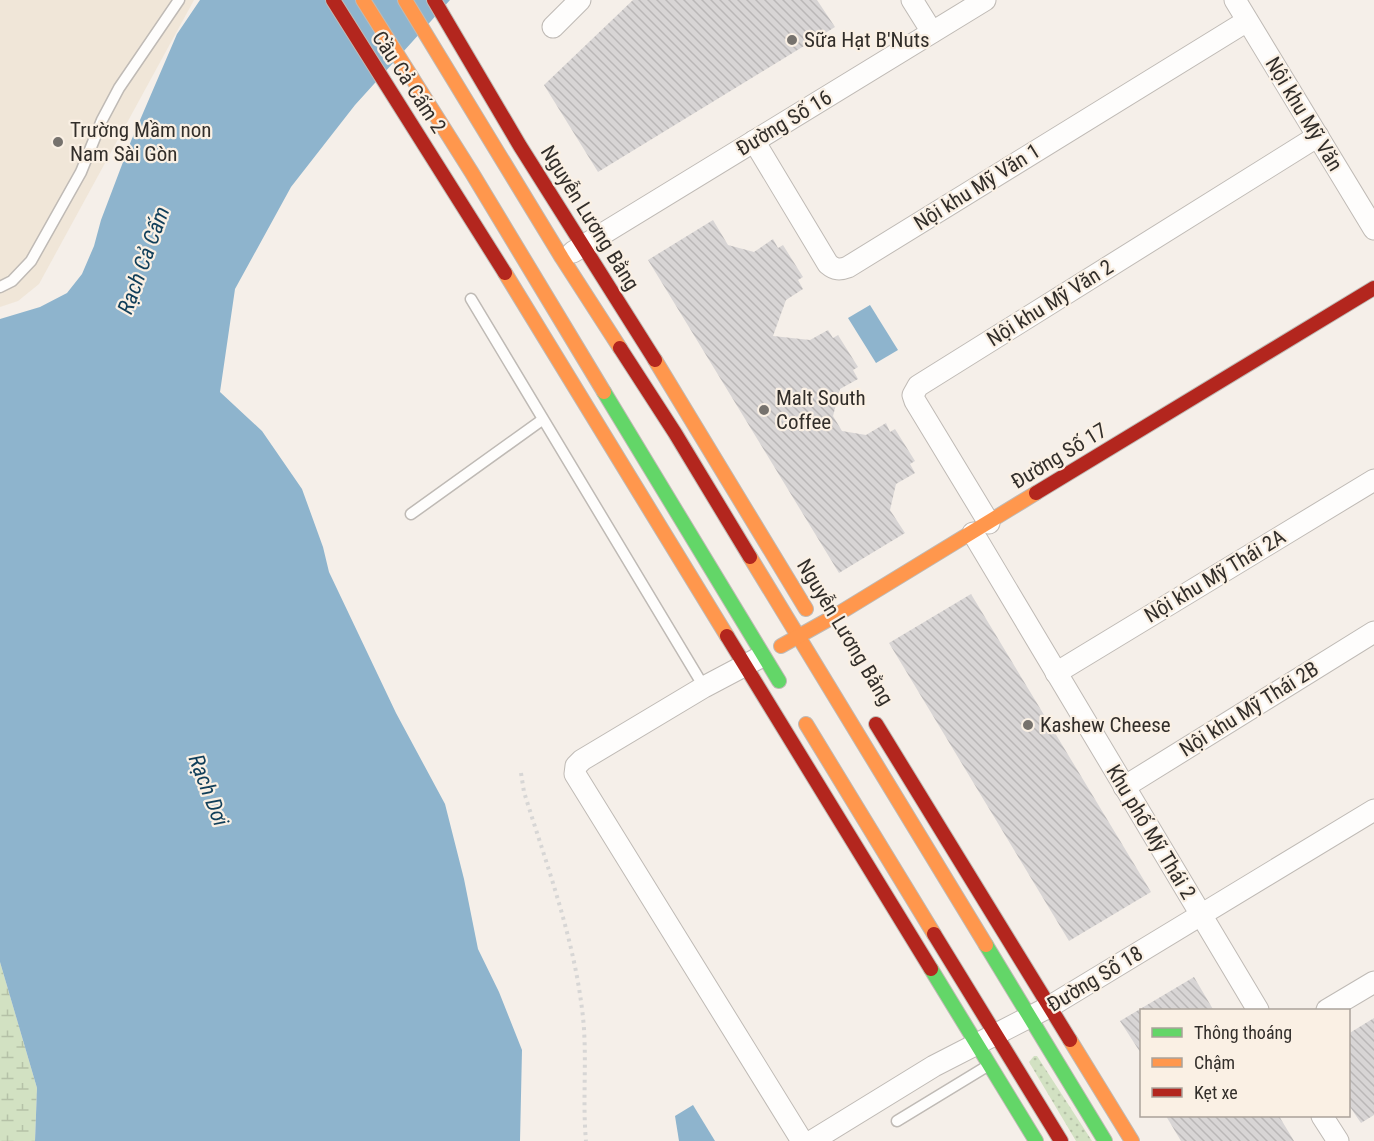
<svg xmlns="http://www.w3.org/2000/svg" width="1374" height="1141" font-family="'Roboto Condensed',sans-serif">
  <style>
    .built { fill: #f0e6d8 }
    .grass { fill: url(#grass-dots) }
    .wetland { fill: url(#wetland-marsh) }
    .water { fill: #8eb4cd }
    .building { fill: url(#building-back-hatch) }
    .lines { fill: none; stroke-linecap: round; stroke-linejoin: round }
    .lane-casing { stroke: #bfbab5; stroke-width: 13 }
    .street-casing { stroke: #bfbab5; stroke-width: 23 }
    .fast-casing { stroke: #bfbab5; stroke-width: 16 }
    .slow-casing { stroke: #bfbab5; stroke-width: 16 }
    .jam-casing { stroke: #bfbab5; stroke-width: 16 }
    .path { stroke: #d7d6d5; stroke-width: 4; stroke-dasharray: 3 4.5; stroke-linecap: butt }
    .lane { stroke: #fefdfc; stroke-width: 10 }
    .street { stroke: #fefdfc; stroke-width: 21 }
    .fast { stroke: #63d668; stroke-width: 14 }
    .slow { stroke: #ff974d; stroke-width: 14 }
    .jam { stroke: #b3261e; stroke-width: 14 }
    .poi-dot { fill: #76726d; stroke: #faf0e4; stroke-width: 2 }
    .labels { text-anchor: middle; stroke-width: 4.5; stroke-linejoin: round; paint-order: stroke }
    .poi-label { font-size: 21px; fill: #322e2a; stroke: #faf0e4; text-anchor: start }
    .street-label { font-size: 21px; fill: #322e2a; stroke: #faf0e4 }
    .water-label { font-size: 22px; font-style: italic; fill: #103e59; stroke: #faf0e4 }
  </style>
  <defs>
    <pattern id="grass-dots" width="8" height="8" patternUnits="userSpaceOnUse" patternTransform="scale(1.5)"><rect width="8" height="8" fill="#d2e1c2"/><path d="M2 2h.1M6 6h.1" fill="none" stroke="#b5c1a7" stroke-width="1.8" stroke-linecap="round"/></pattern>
    <pattern id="wetland-marsh" width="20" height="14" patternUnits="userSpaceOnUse" patternTransform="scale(1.5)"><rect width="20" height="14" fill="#d2e1c2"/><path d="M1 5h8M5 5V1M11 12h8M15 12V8" fill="none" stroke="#b5c1a7"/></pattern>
    <pattern id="building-back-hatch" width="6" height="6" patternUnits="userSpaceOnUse" patternTransform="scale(1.5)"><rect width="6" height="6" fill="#d8d5d5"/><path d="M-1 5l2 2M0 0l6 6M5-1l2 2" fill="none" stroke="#bab7b7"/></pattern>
  </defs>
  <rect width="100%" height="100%" fill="#f5efe9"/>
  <polygon class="built" points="0,0 194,0 39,284 18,301 0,307"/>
  <polygon class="grass" points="1034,1056 1037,1056 1092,1141 1076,1141 1029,1062"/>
  <polygon class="wetland" points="0,962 37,1088 35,1141 0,1141"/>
  <g class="water">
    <polygon points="200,0 450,0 355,105 291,187 235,289 220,392 262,431 302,489 323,547 329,572 396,713 445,804 464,879 478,949 499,992 522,1050 520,1141 35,1141 37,1088 0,962 0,319 40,307 67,293 82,274 94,246 101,220 131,141 177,34"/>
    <polygon points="870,305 898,350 876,363 848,318"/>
    <polygon points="693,1105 715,1141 679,1141 675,1116"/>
  </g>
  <g class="building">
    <polygon points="633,0 817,0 835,27 598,172 544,85"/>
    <polygon points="713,220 728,245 754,252 773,239 778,248 783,245 803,277 798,280 803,289 786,300 773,336 810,340 828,330 833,338 838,335 858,367 853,370 858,379 840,389 833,416 842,431 866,435 886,423 890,432 895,429 915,461 910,464 915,473 896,484 890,510 905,533 839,573 648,260"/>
    <polygon points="971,594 1151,892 1069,941 889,643"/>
    <polygon points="1194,977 1214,1011 1142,1011 1142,1055 1120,1021"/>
    <polygon points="1374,1018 1374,1115 1361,1123 1348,1104 1348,1034"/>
    <polygon points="1166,1116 1279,1116 1294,1141 1181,1141"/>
  </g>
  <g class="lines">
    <g class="lane-casing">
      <g id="lane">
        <polyline points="0,287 12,281 31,261 81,172 102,120 119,88 179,0"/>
        <polyline points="471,299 704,687"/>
        <polyline points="411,514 542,420"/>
        <polyline points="897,1121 989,1065"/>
      </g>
    </g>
    <g class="street-casing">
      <g id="street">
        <polyline points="912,0 932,32"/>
        <polyline points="1235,0 1374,229"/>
        <polyline points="553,27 580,0"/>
        <path d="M754 141 828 264C835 270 840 270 848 267L1247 21"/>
        <polyline points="573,252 985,0"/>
        <polyline points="989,523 915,401 913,395 918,386 1318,136"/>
        <polyline points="973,533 1258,1010"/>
        <polyline points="757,659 704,687 582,760 576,766 575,774 802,1141"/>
        <polyline points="1056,673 1374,480"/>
        <polyline points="1124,787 1374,632"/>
        <polyline points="1327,1010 1374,982"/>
        <polyline points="1322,1116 1338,1141"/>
        <polyline points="812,1141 934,1066 1049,1007 1374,810"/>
      </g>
    </g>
    <g class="fast-casing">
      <g id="fast">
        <polyline points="604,392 779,681"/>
        <polyline points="986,945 1105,1141"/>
        <polyline points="931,969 1036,1141"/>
      </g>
    </g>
    <g class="slow-casing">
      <g id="slow">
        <polyline points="363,0 472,173 604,392"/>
        <polyline points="405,0 562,258 620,348"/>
        <polyline points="505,273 727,636"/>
        <polyline points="655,360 806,609"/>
        <polyline points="750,557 986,945"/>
        <polyline points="781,646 833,617 1036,493"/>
        <polyline points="806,724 934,934"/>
        <polyline points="1070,1040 1132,1141"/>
      </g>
    </g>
    <g class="jam-casing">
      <g id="jam">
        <polyline points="333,0 505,273"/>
        <polyline points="434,0 520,146 655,360"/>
        <polyline points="620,348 675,433 750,557"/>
        <polyline points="1036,493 1374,288"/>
        <polyline points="727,636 931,969"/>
        <polyline points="876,724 1070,1040"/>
        <polyline points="934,934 1061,1141"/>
      </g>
    </g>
    <path class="path" d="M521 773 524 792C546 863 573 935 582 1009 588 1053 582 1097 586 1141"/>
    <use href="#lane" class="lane"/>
    <use href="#street" class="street"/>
    <use href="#fast" class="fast"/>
    <use href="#slow" class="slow"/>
    <use href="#jam" class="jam"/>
  </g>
  <g class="poi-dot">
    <circle cx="792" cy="40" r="6"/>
    <circle cx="58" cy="142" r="6"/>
    <circle cx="764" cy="410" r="6"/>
    <circle cx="1028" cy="725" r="6"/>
  </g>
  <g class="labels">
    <g class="poi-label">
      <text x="804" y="47">Sữa Hạt B'Nuts</text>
      <text x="70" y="137">Trường Mầm non<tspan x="70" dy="24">Nam Sài Gòn</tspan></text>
      <text x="776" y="405">Malt South<tspan x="776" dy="24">Coffee</tspan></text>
      <text x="1040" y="732">Kashew Cheese</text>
    </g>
    <g class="street-label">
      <text transform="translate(409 82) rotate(57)" y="7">Cầu Cả Cấm 2</text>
      <text transform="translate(1304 114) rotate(59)" y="7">Nội khu Mỹ Văn</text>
      <text transform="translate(784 123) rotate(-31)" y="7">Đường Số 16</text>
      <text transform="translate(977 187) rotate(-32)" y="7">Nội khu Mỹ Văn 1</text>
      <text transform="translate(590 218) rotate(58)" y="7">Nguyễn Lương Bằng</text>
      <text transform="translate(1050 303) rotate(-32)" y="7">Nội khu Mỹ Văn 2</text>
      <text transform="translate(1059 456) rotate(-31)" y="7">Đường Số 17</text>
      <text transform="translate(1215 576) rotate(-31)" y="7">Nội khu Mỹ Thái 2A</text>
      <text transform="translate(845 632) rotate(59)" y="7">Nguyễn Lương Bằng</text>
      <text transform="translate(1249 709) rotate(-32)" y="7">Nội khu Mỹ Thái 2B</text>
      <text transform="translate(1151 832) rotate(59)" y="7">Khu phố Mỹ Thái 2</text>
      <text transform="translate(1095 979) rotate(-31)" y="7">Đường Số 18</text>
    </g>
    <g class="water-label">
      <text transform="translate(143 260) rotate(-70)" y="8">Rạch Cả Cấm</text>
      <text transform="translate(209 790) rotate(69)" y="8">Rạch Dơi</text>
    </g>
  </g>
  <rect x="1140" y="1009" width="210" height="108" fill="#faf0e4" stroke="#aaa29a" stroke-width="1.5"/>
  <rect x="1152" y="1028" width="30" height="9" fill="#63d668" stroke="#aaa29a" stroke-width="1.5"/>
  <text x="1194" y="1039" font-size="18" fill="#322e2a">Thông thoáng</text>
  <rect x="1152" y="1058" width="30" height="9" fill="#ff974d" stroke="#aaa29a" stroke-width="1.5"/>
  <text x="1194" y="1069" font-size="18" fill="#322e2a">Chậm</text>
  <rect x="1152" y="1088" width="30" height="9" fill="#b3261e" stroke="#aaa29a" stroke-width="1.5"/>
  <text x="1194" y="1099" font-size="18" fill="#322e2a">Kẹt xe</text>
</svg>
